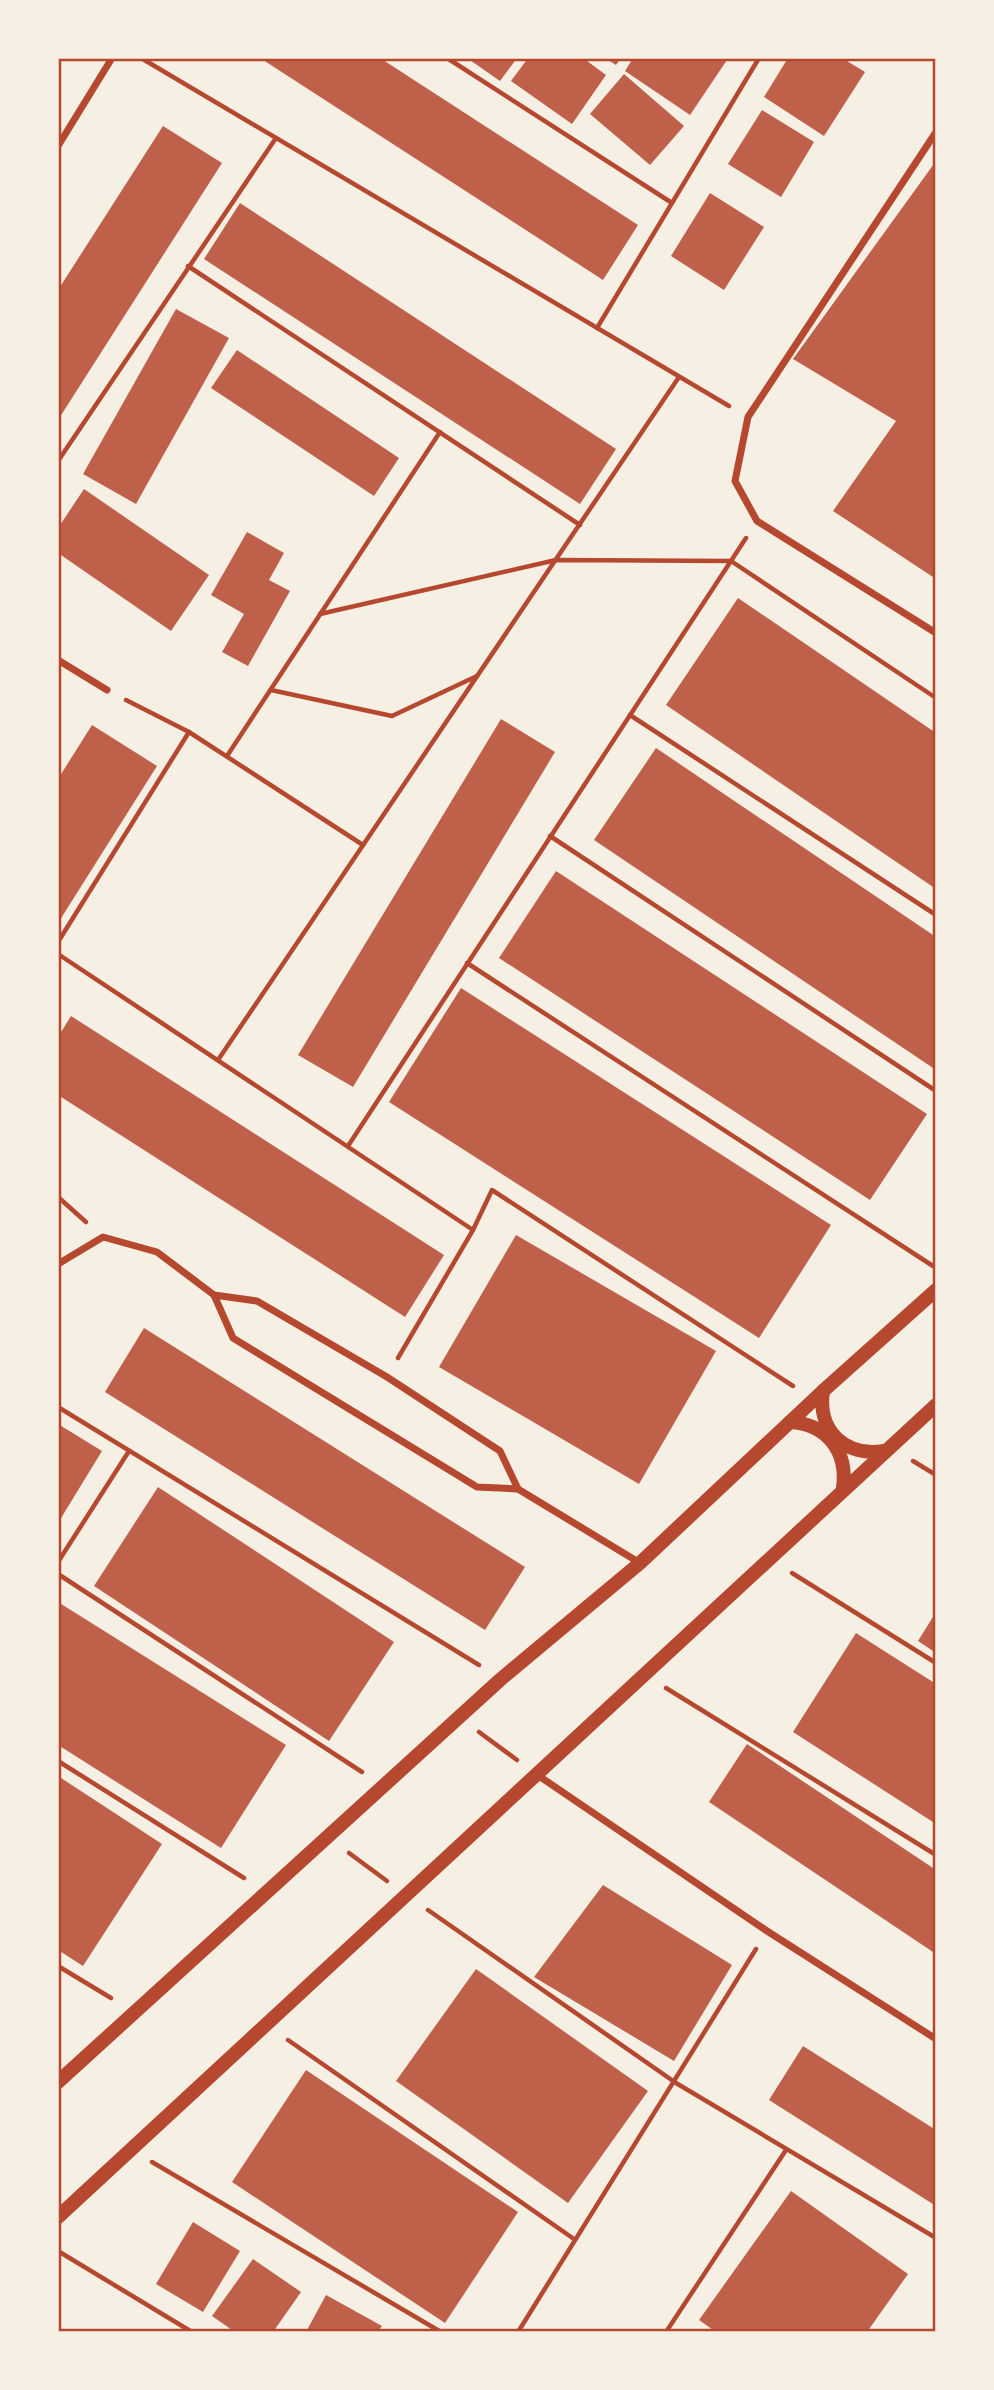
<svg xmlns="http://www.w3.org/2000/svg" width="994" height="2390" font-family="Raleway,sans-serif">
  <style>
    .building { fill: #bf614a }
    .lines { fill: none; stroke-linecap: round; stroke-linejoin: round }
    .path { stroke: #b5482f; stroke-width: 4.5 }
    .minor { stroke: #b5482f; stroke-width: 7 }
    .secondary { stroke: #b5482f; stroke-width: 14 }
    .neatline { fill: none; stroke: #b5482f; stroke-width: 2.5 }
  </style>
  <rect width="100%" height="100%" fill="#f6efe4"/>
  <g class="building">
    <polygon points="260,58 380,58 638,225 603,280"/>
    <polygon points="467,58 517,58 500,81"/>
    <polygon points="528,58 583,58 606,75 572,124 511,81"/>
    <polygon points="605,58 621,58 616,65"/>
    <polygon points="633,58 724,58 727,60 690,115 625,71"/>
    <polygon points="788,58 842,58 865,72 824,136 764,97"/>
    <polygon points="624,74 684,126 650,165 590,114"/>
    <polygon points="762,110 814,142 781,197 728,164"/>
    <polygon points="163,126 222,163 58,420 58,290"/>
    <polygon points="936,161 936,579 833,511 896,421 793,359"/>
    <polygon points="710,193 764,227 724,290 671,256"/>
    <polygon points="240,203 616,449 580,504 204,259"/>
    <polygon points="176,309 229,338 136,504 83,474"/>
    <polygon points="237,350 399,458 374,496 211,388"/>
    <polygon points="84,489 209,575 171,631 58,553 58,528"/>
    <polygon points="247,532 284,553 269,580 290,591 248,666 222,652 244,614 211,595"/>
    <polygon points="738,598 936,733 936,889 666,705"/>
    <polygon points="501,719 555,752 353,1087 298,1055"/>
    <polygon points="92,725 157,766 58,923 58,779"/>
    <polygon points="656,748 936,937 936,1070 594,840"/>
    <polygon points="556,871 927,1114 870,1200 499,958"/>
    <polygon points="461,988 831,1225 759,1338 389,1102"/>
    <polygon points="71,1016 444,1255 405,1317 58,1095 58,1037"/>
    <polygon points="516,1235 716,1351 639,1484 439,1367"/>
    <polygon points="144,1328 525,1567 485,1630 105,1392"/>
    <polygon points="58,1424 102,1451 58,1523"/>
    <polygon points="158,1487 394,1642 329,1741 94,1586"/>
    <polygon points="58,1602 286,1745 221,1848 58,1745"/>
    <polygon points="936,1612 936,1653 918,1641"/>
    <polygon points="856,1633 936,1684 936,1824 793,1732"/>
    <polygon points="747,1744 936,1870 936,1954 709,1802"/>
    <polygon points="58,1776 162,1844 83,1966 58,1950"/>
    <polygon points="603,1885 732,1965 674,2061 534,1977"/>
    <polygon points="476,1969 648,2091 568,2203 396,2081"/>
    <polygon points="803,2046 936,2130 936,2206 769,2100"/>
    <polygon points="306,2070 518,2212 445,2323 232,2182"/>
    <polygon points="791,2191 908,2274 867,2332 716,2332 699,2320"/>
    <polygon points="193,2222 240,2251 203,2312 156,2284"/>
    <polygon points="253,2259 301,2292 273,2332 235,2332 212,2316"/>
    <polygon points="326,2295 382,2326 378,2332 306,2332"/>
  </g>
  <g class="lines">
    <g class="path">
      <polyline points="141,58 729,406"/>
      <polyline points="447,58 672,203"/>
      <polyline points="188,266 580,525"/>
      <polyline points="597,328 759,58"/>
      <polyline points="58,461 276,138"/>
      <polyline points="320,614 556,560 731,561 936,698"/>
      <polyline points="271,690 392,716 477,676"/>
      <polyline points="126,700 189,732 363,845"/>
      <polyline points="630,715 936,915"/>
      <polyline points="227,756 440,432"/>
      <polyline points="550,836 936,1091"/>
      <polyline points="58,942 189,732"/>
      <polyline points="58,954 473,1230"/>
      <polyline points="467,963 933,1266"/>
      <polyline points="218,1060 679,377"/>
      <polyline points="348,1146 746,538"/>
      <polyline points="58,1197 86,1222"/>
      <polyline points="398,1358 473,1230 492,1190 793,1386"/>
      <polyline points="58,1407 479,1665"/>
      <polyline points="913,1461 936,1475"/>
      <polyline points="58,1562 129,1451"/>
      <polyline points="792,1573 936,1663"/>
      <polyline points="58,1574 362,1772"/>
      <polyline points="666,1688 936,1855"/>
      <polyline points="479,1732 517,1760"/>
      <polyline points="58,1761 244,1878"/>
      <polyline points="349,1853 387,1881"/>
      <polyline points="428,1910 676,2083 936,2238"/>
      <polyline points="58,1966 111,1998"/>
      <polyline points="288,2040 574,2239"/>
      <polyline points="152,2162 441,2332"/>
      <polyline points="58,2251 192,2332"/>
      <polyline points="518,2332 756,1949"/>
      <polyline points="666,2332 786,2150"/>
    </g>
    <g class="minor">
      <polyline points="936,132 748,417 735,481 757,521 936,633"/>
      <polyline points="58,146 112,58"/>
      <polyline points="58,660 107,690"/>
      <polyline points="58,1264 103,1237 157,1252 214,1295 233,1338 477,1487 518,1489 640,1563"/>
      <polyline points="214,1295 257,1301 387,1377 500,1451 518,1489"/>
      <polyline points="536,1774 767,1931 936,2039"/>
    </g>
    <g class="secondary">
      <path d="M823 1391C817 1431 845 1457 884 1451"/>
      <path d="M790 1422C827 1424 848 1451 843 1488"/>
      <polyline points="58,2082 501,1679 640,1563 823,1391 936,1290"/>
      <polyline points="58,2217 936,1405"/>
    </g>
  </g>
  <rect width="994" height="2390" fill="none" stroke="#f6efe4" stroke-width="119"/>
  <rect x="60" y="60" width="874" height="2270" class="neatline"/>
</svg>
